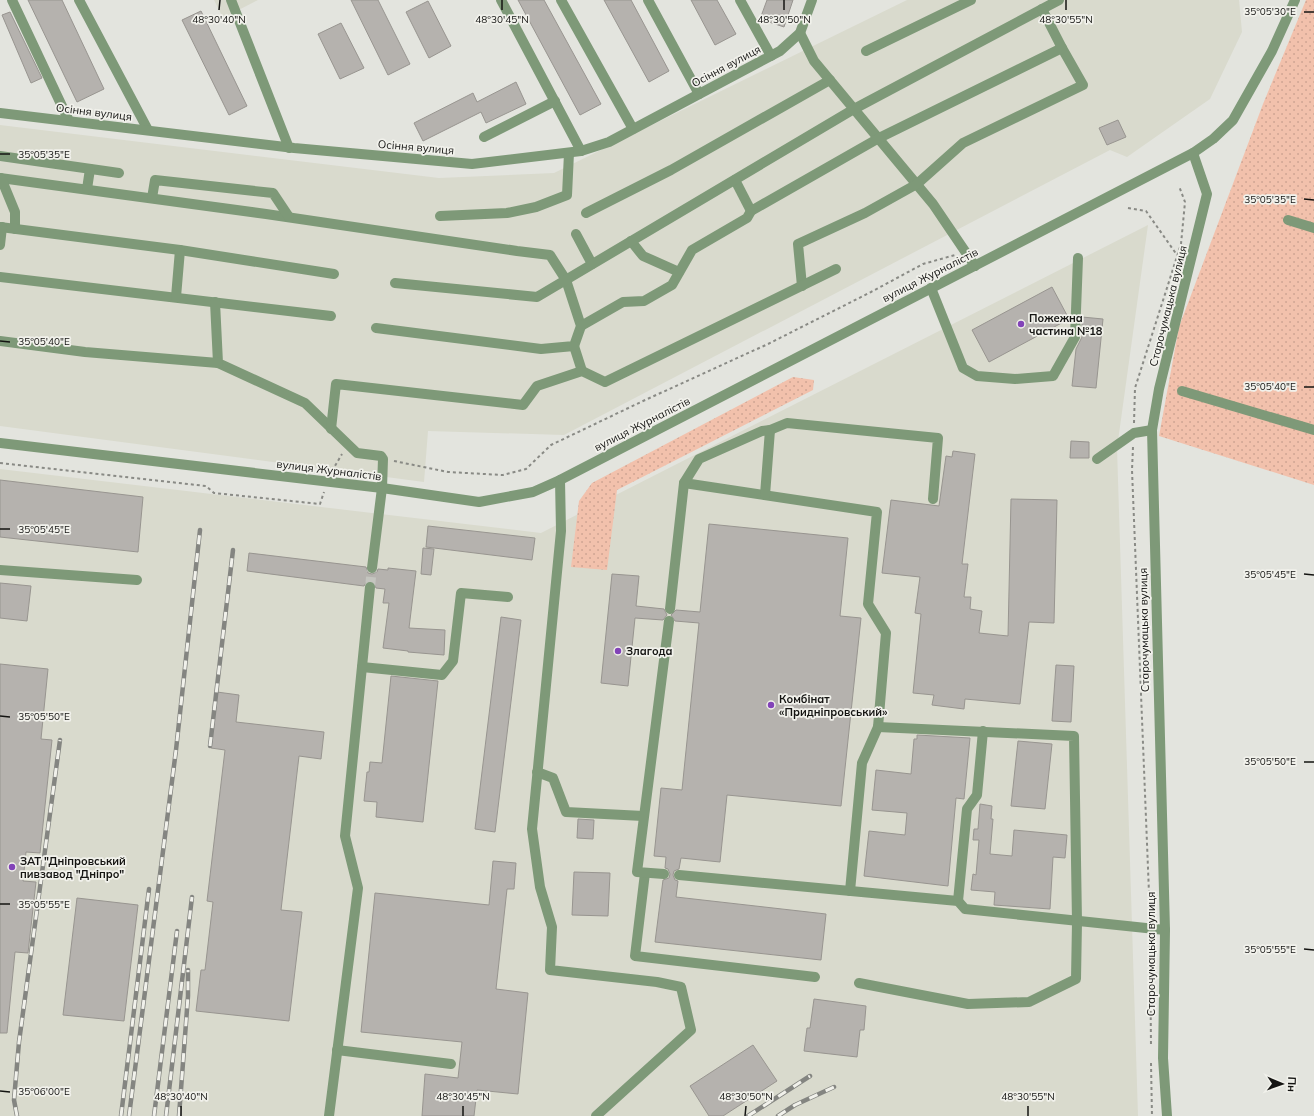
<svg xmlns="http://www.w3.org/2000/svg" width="1314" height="1116" font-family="Mulish,sans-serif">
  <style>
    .built { fill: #d9dacd }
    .grass { fill: url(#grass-dots) }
    .building { fill: #b5b2ae; stroke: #989590 }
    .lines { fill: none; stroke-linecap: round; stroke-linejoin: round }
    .minor-tunnel { stroke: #c4c5bf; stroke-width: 10; stroke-dasharray: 10 5; stroke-linecap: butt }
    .path { stroke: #898a85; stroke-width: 2; stroke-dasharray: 3 3; stroke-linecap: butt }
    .minor { stroke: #7e9978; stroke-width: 10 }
    .rail-casing { stroke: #848581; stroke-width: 4.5 }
    .rail { stroke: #f1f1eb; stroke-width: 3; stroke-dasharray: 9; stroke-linecap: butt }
    .ticks { fill: none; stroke: #141412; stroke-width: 1.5 }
    .poi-dot { fill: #8243b8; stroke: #f1f1eb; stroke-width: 1.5 }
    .labels { text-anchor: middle; stroke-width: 3.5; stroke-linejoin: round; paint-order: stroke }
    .street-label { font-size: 11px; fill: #141412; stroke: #f1f1eb }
    .poi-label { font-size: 11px; font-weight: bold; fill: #141412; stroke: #f1f1eb; text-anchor: start }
    .ticks-label { font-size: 10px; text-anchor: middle; fill: #141412; stroke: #f1f1eb; stroke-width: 3.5; stroke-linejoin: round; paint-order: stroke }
  </style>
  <defs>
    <pattern id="grass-dots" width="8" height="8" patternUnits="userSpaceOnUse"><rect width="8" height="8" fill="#f2c1ac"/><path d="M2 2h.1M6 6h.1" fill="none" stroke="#cfa593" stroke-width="1.8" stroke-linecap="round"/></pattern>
  </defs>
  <rect width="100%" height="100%" fill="#e3e4de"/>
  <g class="built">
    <polygon points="214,0 258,0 223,18"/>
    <polygon points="907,0 1239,0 1242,32 1210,99 1127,157 1110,150 564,435 428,431 424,482 0,426 0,125 439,178 554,173"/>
    <polygon points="1148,225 1117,448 1138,1116 0,1116 0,469 541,533"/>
  </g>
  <g class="grass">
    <polygon points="1306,0 1314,0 1314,485 1159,436 1179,327 1263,104"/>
    <polygon points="793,377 814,380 813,390 617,490 607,570 571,567 579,501 592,483"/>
  </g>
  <g class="building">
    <polygon points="28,0 62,0 104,89 77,102"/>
    <polygon points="351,0 378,0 410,64 388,75"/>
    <polygon points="518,0 544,0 601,104 580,115"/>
    <polygon points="604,0 631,0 669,71 649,82"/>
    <polygon points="691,0 717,0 736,34 715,45"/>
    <polygon points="767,0 793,0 784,27 760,19"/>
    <polygon points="428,1 451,46 429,58 406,12"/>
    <polygon points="201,11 247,106 229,115 182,20"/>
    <polygon points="10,12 42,78 31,83 2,15"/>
    <polygon points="341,23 364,68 340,79 318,34"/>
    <polygon points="516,82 526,104 486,123 481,112 423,141 414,123 473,93 477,102"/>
    <polygon points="1118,120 1126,137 1107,145 1099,128"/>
    <polygon points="1052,287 1069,319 989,362 972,330"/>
    <polygon points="1082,317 1103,319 1096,388 1072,386 1076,349 1082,337"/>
    <polygon points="1071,441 1089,442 1089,458 1070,458"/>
    <polygon points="953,451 975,454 962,564 968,564 964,597 971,597 970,609 982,611 979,633 1008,636 1011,499 1057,500 1054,623 1029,622 1020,704 965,699 964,709 932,705 934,695 913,693 921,614 915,613 920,577 882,573 891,500 939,506 946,456 952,457"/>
    <polygon points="0,480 143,497 138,552 0,537"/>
    <polygon points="709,524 848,538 840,616 861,618 841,806 727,795 720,862 681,858 679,869 674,871 673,875 675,880 678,881 676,897 826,914 821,960 655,942 663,880 669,878 670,874 668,869 665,868 666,857 654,856 661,788 682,790 699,623 675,621 671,615 676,610 700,612"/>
    <polygon points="428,526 535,538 532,560 426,547"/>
    <polygon points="423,548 434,549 431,575 421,574"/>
    <polygon points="249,553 366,567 368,573 372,574 377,572 378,569 388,570 388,568 416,571 409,628 445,630 444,655 408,652 408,651 383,648 389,603 383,603 385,589 376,588 373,582 367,581 364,586 247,571"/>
    <polygon points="612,574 639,576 636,606 664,609 667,615 663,620 635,618 628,686 601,683"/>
    <polygon points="0,583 31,586 27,621 0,618"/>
    <polygon points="501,617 521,620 495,832 475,829"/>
    <polygon points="0,664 48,669 41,739 52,740 40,853 26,852 23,881 36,882 28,953 15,952 7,1033 0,1033"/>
    <polygon points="1056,665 1074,666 1071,722 1052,721"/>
    <polygon points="391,676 438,681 423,822 376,817 377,802 364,801 367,772 369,772 370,762 382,763"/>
    <polygon points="217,692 239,695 236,722 324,732 321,759 299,756 281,910 302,912 289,1021 196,1011 201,970 205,970 213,902 207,901 225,750 211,748"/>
    <polygon points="917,735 970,738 964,799 956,798 948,886 864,876 869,831 905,835 907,813 872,810 876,770 911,774 914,739 917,739"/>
    <polygon points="1018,741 1052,744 1045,809 1011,806"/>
    <polygon points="980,804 992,806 991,819 993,819 990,854 1012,856 1014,830 1067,835 1065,858 1053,857 1050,909 994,905 995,892 971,890 973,874 976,875 979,840 973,840 974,829 978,829"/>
    <polygon points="578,819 594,820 593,839 577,838"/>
    <polygon points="493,861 516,863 514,889 507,889 496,989 528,993 518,1094 477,1090 474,1116 422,1116 425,1074 458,1078 462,1042 361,1032 375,893 489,905"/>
    <polygon points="574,872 610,873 608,916 572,915"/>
    <polygon points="77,898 138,905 124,1021 63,1015"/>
    <polygon points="814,999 866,1006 864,1030 860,1030 857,1057 804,1051 807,1028 810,1028"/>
    <polygon points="753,1045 777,1081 723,1116 709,1116 690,1086"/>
  </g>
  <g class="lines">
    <polyline class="minor-tunnel" points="370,587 372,568"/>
    <g class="path">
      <polyline points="1128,208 1146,211 1177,255"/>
      <polyline points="1134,423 1135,388 1181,244 1185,202 1179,186"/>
      <polyline points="1133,447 1132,470 1150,918"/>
      <polyline points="394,461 448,472 503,475 526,469 551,445 643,401 768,344 871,292 923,264 955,255"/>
      <polyline points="0,463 206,486 214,493 320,504 324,492"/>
      <polyline points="332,471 342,454"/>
      <polyline points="1150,939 1151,1046"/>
      <polyline points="1151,1063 1152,1116"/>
    </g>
    <g class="minor">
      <polyline points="12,0 69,121"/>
      <polyline points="79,0 148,130"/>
      <polyline points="231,0 289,148"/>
      <polyline points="501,0 581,151"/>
      <polyline points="561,0 633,129"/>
      <polyline points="648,0 699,94"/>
      <polyline points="740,0 771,56"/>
      <polyline points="800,33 814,61 933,204 975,266"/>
      <polyline points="866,51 971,0"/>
      <polyline points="0,113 294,148 472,164 581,151 609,142 780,51 800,33 812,0"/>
      <polyline points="484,137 555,101"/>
      <polyline points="0,156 119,173"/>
      <polyline points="0,178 266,214 517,251 550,255 566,280 581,326 574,346 541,349 376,328"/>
      <polyline points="1,178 15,212 15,229"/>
      <polyline points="735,180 751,211"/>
      <polyline points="87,189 90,169"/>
      <polyline points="152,198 155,180 273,193 289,217"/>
      <polyline points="586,213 671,170 830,80"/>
      <polyline points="440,216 507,213 536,207 567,195 569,153"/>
      <polyline points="1288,220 1314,228"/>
      <polyline points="0,227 180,250 334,274"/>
      <polyline points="576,234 592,264"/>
      <polyline points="631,241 643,256 679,272"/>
      <polyline points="0,245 2,227"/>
      <polyline points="0,277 331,316"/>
      <polyline points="395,283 537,297 854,109 1059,0"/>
      <polyline points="802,286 798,244 865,213 917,184 963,143 1083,85 1062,48"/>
      <polyline points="931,288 963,368 977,376 1015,379 1053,376 1075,337 1078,258"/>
      <polyline points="176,297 180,250"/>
      <polyline points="215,302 218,363 305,403 357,453 381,456 383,459 382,488 372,568"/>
      <polyline points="581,326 623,302 644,301 672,285 692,250 747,218 751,211 879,138 1062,48 1042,9"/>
      <polyline points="0,341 85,352 218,363"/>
      <polyline points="574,346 582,371"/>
      <polyline points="1182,391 1314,430"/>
      <polyline points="331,429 336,384 523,405 537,386 582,371 605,382 836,269"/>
      <polyline points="0,443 382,488 479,502 533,492 560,480 1193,153 1213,139 1233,120 1272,51 1295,0"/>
      <polyline points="1097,459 1134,433 1152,430"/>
      <polyline points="560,480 561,531 532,829 540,887 552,927 550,970 657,982 681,987 691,1030 596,1116"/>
      <polyline points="684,483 877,512 868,604 886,633 878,727 862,763 850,891"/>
      <polyline points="765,495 770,430"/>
      <polyline points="0,570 137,580"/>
      <polyline points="670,609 684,483 699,459 762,431 770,430 787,423 938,438 933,499"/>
      <polyline points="362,667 442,675 453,661 461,593 508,597"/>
      <polyline points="537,772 553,778 566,812 643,816"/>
      <polyline points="645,873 635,956 815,977"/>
      <polyline points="664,874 637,872 669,621"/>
      <polyline points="679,875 958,901 965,909 1165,930"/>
      <polyline points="958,901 967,809 977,795 983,731"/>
      <polyline points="859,983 968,1004 1029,1002 1076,979 1077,922 1074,736 878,727"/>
      <polyline points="337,1050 451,1064"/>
      <polyline points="329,1116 358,888 345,836 370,587"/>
      <polyline points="1167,1116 1163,1058 1165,930 1152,430 1159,389 1207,194 1193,153"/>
    </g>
    <g class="rail-casing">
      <g id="rail">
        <polyline points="210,746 233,550"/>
        <polyline points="17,1116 14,1100 19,1042 60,740"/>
        <polyline points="121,1116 149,889"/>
        <polyline points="129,1116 176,750 200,530"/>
        <polyline points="154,1116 177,931"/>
        <polyline points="166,1116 192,897"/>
        <polyline points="179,1116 188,996 188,970"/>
        <polyline points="748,1116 810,1076"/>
        <polyline points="778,1116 795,1105 834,1087"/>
      </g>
    </g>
    <use href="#rail" class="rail"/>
  </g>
  <path class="ticks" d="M219 10 220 0M502 10V0M784 10V0M1066 10V0M1304 12H1314M0 154H10M1304 199 1314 200M0 341 10 342M1304 387H1314M0 529H10M1304 574 1314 575M0 716 10 717M1304 762H1314M0 904H10M1304 949 1314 950M0 1091 10 1092M181 1116V1106M463 1116V1106M745 1116 746 1106M1028 1116V1106"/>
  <g class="poi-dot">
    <circle cx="1021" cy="324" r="4"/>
    <circle cx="618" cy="651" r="4"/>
    <circle cx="771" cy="705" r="4"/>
    <circle cx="12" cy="867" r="4"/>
  </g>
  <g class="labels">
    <g class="street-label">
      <text transform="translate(726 66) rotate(-28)" y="4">Осіння вулиця</text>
      <text transform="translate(94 112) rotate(7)" y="4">Осіння вулиця</text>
      <text transform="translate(416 147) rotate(5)" y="4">Осіння вулиця</text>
      <text transform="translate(930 275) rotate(-27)" y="4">вулиця Журналістів</text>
      <text transform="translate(1168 306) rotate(-76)" y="4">Старочумацька вулиця</text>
      <text transform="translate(642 424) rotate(-27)" y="4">вулиця Журналістів</text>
      <text transform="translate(329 470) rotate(7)" y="4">вулиця Журналістів</text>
      <text transform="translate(1144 630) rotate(-91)" y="4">Старочумацька вулиця</text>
      <text transform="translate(1151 954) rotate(-90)" y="4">Старочумацька вулиця</text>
    </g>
    <g class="poi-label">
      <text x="1029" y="322">Пожежна<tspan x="1029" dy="13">частина №18</tspan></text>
      <text x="626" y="655">Злагода</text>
      <text x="779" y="703">Комбінат<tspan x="779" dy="13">«Придніпровський»</tspan></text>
      <text x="20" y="865">ЗАТ "Дніпровський<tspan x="20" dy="13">пивзавод "Дніпро"</tspan></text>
    </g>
  </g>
  <g class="ticks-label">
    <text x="1270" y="15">35°05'30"E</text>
    <text x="219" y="23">48°30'40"N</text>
    <text x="502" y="23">48°30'45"N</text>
    <text x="784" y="23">48°30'50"N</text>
    <text x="1066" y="23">48°30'55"N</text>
    <text x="44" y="158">35°05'35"E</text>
    <text x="1270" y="203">35°05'35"E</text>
    <text x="44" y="345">35°05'40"E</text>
    <text x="1270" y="390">35°05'40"E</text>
    <text x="44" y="533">35°05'45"E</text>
    <text x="1270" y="578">35°05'45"E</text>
    <text x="44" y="720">35°05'50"E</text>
    <text x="1270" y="765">35°05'50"E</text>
    <text x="44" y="908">35°05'55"E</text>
    <text x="1270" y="953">35°05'55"E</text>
    <text x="44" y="1095">35°06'00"E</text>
    <text x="181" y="1100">48°30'40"N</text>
    <text x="463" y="1100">48°30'45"N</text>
    <text x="746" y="1100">48°30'50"N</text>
    <text x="1028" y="1100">48°30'55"N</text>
  </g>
  <g transform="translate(1282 1084) rotate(92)" stroke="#f1f1eb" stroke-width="3" paint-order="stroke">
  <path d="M0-3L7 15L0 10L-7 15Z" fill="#141412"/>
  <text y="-6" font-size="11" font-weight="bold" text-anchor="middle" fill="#141412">Пн</text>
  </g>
</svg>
